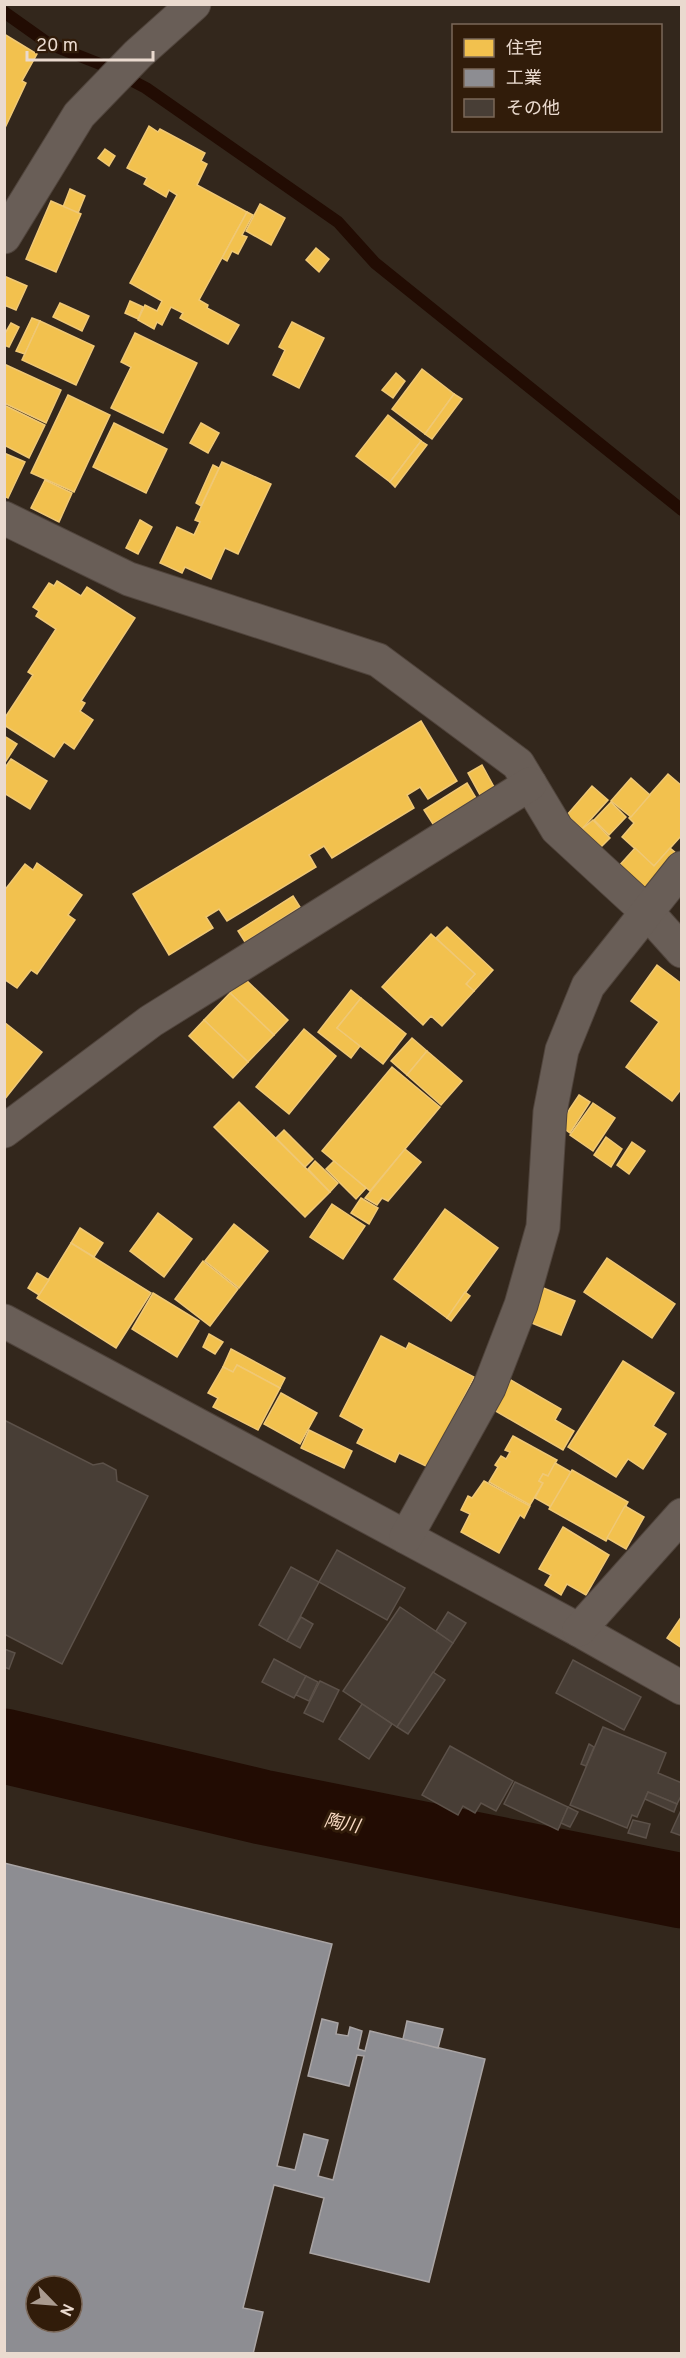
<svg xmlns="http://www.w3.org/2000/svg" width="686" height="2358" font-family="Overpass,'Noto Sans JP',sans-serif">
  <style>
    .homes { fill: #f2c14e; stroke: #f0c875; stroke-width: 1.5 }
    .industry { fill: #8d8d92; stroke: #a9a4a4; stroke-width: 1.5; fill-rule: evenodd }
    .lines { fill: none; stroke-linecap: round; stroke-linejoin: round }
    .stream { stroke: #220c03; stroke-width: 12 }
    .river { stroke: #220c03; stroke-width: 75 }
    .building { fill: #483e36; stroke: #5c5149; stroke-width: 1.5 }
    .minor-casing { stroke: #50443c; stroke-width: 35 }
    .minor { stroke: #695e57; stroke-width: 33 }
    .labels { text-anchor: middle; stroke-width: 6; stroke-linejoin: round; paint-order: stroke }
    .water-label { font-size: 18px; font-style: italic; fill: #fbdcc5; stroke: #311c0a }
  </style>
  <rect width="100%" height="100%" fill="#33271c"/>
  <g class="homes">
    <polygon points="4,34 37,54 22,81 26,83 4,130"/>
    <polygon points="149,126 158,132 160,129 205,153 201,161 207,164 197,185 247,212 199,300 208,305 207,308 239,325 228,344 180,318 183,313 171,307 162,325 157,322 154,329 138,320 145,305 157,311 162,301 130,283 177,195 169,190 166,197 144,184 147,178 127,168"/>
    <polygon points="105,149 115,156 109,166 98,158"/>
    <polygon points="70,189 85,196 78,213 63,207"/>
    <polygon points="51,201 81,214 56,272 26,259"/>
    <polygon points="260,204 285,218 271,245 246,231"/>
    <polygon points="247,212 253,215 242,235 247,237 238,254 232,251 227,261 222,258"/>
    <polygon points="316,248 329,259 319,272 306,260"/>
    <polygon points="4,276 27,286 16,310 4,305"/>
    <polygon points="130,301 143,307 138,319 125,313"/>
    <polygon points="60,303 89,316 82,331 53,317"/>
    <polygon points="32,318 40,321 25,354 16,351"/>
    <polygon points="40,321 94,346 76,385 22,360"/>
    <polygon points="292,322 324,338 299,388 273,375 285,350 279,347"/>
    <polygon points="11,323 19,327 9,347 4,345 4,335"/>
    <polygon points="135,333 197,363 163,433 111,408 131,367 121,362"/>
    <polygon points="4,364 61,390 46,423 4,403"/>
    <polygon points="422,369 454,394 425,434 392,409"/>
    <polygon points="396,373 405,381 393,398 382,390"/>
    <polygon points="454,394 462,399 432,439 425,434"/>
    <polygon points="68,395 110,415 74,492 31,473"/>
    <polygon points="4,405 45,425 29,458 4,445"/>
    <polygon points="388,415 421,441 390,482 356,456"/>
    <polygon points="114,423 167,449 146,493 93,467"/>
    <polygon points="201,423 219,433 208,453 190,443"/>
    <polygon points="421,441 427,445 395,487 390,482"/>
    <polygon points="4,453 25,462 8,498 4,496"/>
    <polygon points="222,462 271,484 238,554 225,548 211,579 185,567 182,573 160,563 177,527 194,535 200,522 195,520"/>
    <polygon points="213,465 219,468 201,506 196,503"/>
    <polygon points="45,480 72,493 59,522 31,508"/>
    <polygon points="140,520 152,527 138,554 126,548"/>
    <polygon points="57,581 81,596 87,587 135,618 81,701 85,703 80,711 93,720 74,749 64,742 54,757 4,725 4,719 33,675 28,672 56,629 36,616 39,611 33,607 49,583 54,586"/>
    <polygon points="421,721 457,781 428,799 420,787 407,795 414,808 332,858 324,846 309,855 316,867 227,921 219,909 206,917 213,928 169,955 133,894"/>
    <polygon points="4,736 17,744 4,764"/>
    <polygon points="11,759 47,781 30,809 4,793 4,769"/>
    <polygon points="482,765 494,787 480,795 468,773"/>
    <polygon points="668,774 682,786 682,835 654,866 622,837 634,823 629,818"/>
    <polygon points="631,778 650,795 631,817 611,801"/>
    <polygon points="467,783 476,798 433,824 424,810"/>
    <polygon points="592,786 608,800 582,829 567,815"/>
    <polygon points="611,802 626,817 609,835 594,820"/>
    <polygon points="593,820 610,838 600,848 582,829"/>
    <polygon points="635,848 654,866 670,848 677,854 650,894 618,867"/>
    <polygon points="37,863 82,895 68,915 75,920 37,974 31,970 17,988 4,979 4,891 25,864 33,870"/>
    <polygon points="293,896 300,907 245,942 238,931"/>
    <polygon points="447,927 493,970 474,991 466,984 475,974 436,938"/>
    <polygon points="431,934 475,974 466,984 474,991 442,1026 431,1016 423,1025 382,987"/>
    <polygon points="657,965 682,984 682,1088 672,1101 626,1067 659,1022 631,1001"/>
    <polygon points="244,978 288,1020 274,1035 230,993"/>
    <polygon points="351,990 361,998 337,1028 360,1046 351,1058 318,1032"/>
    <polygon points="230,993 274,1035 248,1062 204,1020"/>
    <polygon points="361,998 406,1034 383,1064 337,1028"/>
    <polygon points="204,1020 248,1062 233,1078 189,1036"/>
    <polygon points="4,1022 42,1052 4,1100"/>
    <polygon points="304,1029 336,1056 289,1114 256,1087"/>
    <polygon points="412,1038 427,1051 407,1075 391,1061"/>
    <polygon points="427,1051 462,1081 441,1105 407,1075"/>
    <polygon points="392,1067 440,1107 370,1191 322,1151"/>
    <polygon points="579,1095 590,1102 570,1133 559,1125"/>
    <polygon points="239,1102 330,1192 305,1217 214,1127"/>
    <polygon points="593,1103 615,1118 593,1151 570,1135"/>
    <polygon points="284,1130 313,1159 305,1167 276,1138"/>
    <polygon points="606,1137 622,1149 611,1167 594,1155"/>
    <polygon points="632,1142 645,1151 629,1174 617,1165"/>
    <polygon points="405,1149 421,1162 388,1201 382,1198 377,1205 365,1198"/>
    <polygon points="315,1161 338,1183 330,1192 308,1169"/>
    <polygon points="334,1161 366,1188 356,1199 326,1169"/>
    <polygon points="361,1198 378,1208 369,1224 351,1213"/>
    <polygon points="332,1204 365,1226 343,1259 310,1237"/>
    <polygon points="445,1209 498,1248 447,1318 394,1279"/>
    <polygon points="158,1213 192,1239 164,1277 130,1251"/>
    <polygon points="234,1224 268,1251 239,1288 205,1261"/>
    <polygon points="80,1228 103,1243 94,1257 71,1243"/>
    <polygon points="71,1243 151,1293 116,1348 37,1298"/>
    <polygon points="607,1258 675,1304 652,1338 584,1292"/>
    <polygon points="203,1261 238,1289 210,1326 175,1299"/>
    <polygon points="37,1273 49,1280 39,1295 28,1288"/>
    <polygon points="541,1287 575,1301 561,1335 527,1321"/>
    <polygon points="465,1292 470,1296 451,1321 447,1318"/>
    <polygon points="153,1293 199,1321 177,1357 132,1329"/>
    <polygon points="209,1334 223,1342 215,1354 203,1347"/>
    <polygon points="381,1336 406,1349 409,1343 474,1377 428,1467 399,1453 395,1462 357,1443 364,1429 340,1416"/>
    <polygon points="231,1349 285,1378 280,1388 237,1365 233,1372 223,1367"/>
    <polygon points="623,1361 674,1393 653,1426 666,1434 643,1469 628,1459 616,1477 568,1447"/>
    <polygon points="237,1365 280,1388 258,1430 213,1407 218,1398 208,1393 223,1367 233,1372"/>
    <polygon points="504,1376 561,1409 555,1420 574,1431 563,1450 487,1406"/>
    <polygon points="281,1393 317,1413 300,1444 264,1424"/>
    <polygon points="309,1430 352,1451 344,1468 301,1448"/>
    <polygon points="513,1436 557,1460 548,1476 543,1474 539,1481 543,1483 530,1505 489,1482 498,1467 495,1465 501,1456 506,1459 510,1452 505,1450"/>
    <polygon points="555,1463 571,1472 551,1507 535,1498 543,1483 539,1481 543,1474 548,1476"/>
    <polygon points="572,1470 628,1502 606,1541 549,1509"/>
    <polygon points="484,1481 530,1506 524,1518 520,1515 499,1553 461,1532 470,1514 461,1510 468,1496 472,1498"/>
    <polygon points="625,1506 644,1517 626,1549 607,1538"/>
    <polygon points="563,1527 609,1555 586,1595 567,1584 561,1595 545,1585 551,1575 539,1569"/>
    <polygon points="682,1616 682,1648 667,1638"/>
  </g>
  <g class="industry">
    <path d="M4 1863 332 1944 277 2166 295 2170 304 2134 328 2140 318 2176 333 2180 364 2056 357 2055 349 2086 308 2076 322 2019 338 2023 336 2034 348 2036 350 2027 362 2031 358 2049 365 2051 370 2031 485 2059 429 2282 310 2253 324 2198 274 2185 243 2308 263 2312 253 2354H4ZM36 2286H72V2322H36Z"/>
    <polygon points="407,2021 443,2029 438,2048 403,2039"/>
  </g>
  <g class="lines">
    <polyline class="stream" points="4,12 49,44 100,64 146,88 338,222 375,263 682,510"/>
    <polyline class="river" points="4,1746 262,1807 682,1891"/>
  </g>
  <g class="building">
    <polygon points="4,1420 93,1465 103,1463 116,1470 117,1481 148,1496 62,1664 4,1634"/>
    <polygon points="337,1550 405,1588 387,1620 319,1582"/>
    <polygon points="291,1567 319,1582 287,1641 259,1625"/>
    <polygon points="400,1607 453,1643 397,1727 343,1691"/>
    <polygon points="448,1612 466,1623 453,1643 436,1631"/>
    <polygon points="301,1617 313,1624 300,1648 287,1641"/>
    <polygon points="4,1649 15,1653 9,1669 4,1667"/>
    <polygon points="274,1659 306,1676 294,1698 262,1682"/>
    <polygon points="573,1660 641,1697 624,1730 556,1693"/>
    <polygon points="433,1672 445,1680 408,1734 397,1727"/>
    <polygon points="306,1676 318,1682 309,1701 296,1695"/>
    <polygon points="320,1681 339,1690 323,1722 304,1713"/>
    <polygon points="362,1704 392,1724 369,1759 339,1739"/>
    <polygon points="603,1727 666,1753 658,1773 682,1783 682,1794 677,1804 648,1792 637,1817 632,1815 627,1828 570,1805"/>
    <polygon points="589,1744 594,1747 586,1766 581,1764"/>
    <polygon points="450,1746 513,1781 496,1811 481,1803 475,1813 463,1806 458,1815 422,1795"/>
    <polygon points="515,1782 568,1807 558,1830 504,1804"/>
    <polygon points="648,1792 677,1804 674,1812 645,1799"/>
    <polygon points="568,1807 578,1812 570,1827 561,1823"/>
    <polygon points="682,1808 682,1836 671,1832"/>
    <polygon points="633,1820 650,1824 646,1838 628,1833"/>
  </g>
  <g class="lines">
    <g class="minor-casing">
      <g id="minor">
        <polyline points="4,237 79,115 138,54 194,4"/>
        <polyline points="4,518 129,579 378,660 518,764 557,829 647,912 682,951"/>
        <polyline points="4,1131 151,1021 530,784"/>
        <polyline points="4,1321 579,1630 682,1688"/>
        <polyline points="406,1537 489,1388 521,1305 543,1227 550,1112 562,1050 588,986 682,868"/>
        <polyline points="579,1630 682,1515"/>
      </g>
    </g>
    <use href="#minor" class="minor"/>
  </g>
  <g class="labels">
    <g class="water-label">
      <text transform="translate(342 1823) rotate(11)" y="6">陶川</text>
    </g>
  </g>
  <rect width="686" height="2358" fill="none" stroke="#eadacf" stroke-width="12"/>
  <rect x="452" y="24" width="210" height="108" fill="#311c0a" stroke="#7b6859" stroke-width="1.5"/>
  <rect x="464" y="39" width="30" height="18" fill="#f2c14e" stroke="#7b6859" stroke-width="1.5"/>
  <text x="506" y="54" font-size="18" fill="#eadacf">住宅</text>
  <rect x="464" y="69" width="30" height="18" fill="#8d8d92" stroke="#7b6859" stroke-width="1.5"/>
  <text x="506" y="84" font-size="18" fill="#eadacf">工業</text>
  <rect x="464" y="99" width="30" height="18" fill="#483e36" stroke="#7b6859" stroke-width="1.5"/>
  <text x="506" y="114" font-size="18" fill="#eadacf">その他</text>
  <g transform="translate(54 2304) rotate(115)"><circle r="28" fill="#311c0a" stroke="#7b6859" stroke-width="1.5"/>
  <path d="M0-4.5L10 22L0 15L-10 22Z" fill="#aa9b90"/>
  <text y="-9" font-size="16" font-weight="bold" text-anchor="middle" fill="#eadacf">N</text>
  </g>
  <path d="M27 51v9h126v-9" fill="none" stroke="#eadacf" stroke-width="3"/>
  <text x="36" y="51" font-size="18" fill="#eadacf" stroke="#311c0a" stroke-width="4.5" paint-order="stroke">20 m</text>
</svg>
